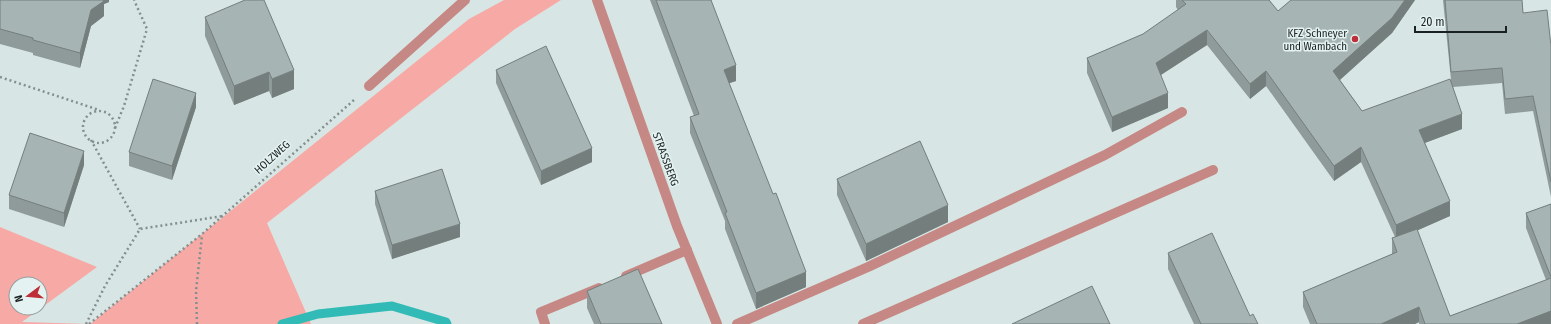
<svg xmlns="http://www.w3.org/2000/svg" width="1551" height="324" font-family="'Fira Sans Condensed',sans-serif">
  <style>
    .green { fill: #f7a9a5; fill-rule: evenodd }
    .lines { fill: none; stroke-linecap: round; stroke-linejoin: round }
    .stream { stroke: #32bbb6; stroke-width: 9 }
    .path { stroke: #848f8e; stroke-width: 2.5; stroke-dasharray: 2 3; stroke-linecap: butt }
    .minor { stroke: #c68884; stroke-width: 10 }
    .wall { fill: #8f9b9a }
    .shaded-wall { fill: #747e7d }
    .building { fill: #a6b4b3; stroke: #747e7d }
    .poi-dot { fill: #be2e38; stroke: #e4f3f2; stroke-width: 1.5 }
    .labels { text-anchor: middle; stroke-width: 3; stroke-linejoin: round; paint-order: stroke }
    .poi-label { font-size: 11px; fill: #1b2120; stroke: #e4f3f2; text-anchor: end }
    .street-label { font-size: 11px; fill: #1b2120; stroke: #e4f3f2 }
  </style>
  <rect width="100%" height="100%" fill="#d7e6e4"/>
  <path class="green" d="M504 0H561L515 29 267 223 311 324H0V227L97 267 22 322 90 324 469 19ZM16 284H40V308H16Z"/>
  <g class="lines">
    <polyline class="stream" points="282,324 318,314 392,306 446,322 447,324"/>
    <g class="path">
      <polyline points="0,77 99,110"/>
      <circle cx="99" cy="127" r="16"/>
      <polyline points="115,128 124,106 147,29 134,0"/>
      <polyline points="91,140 140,229"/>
      <polyline points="86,324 105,286 140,229 223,216"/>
      <polyline points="89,324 202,234 354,100"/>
      <polyline points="197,324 196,291 202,235"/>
    </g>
    <g class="minor">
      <polyline points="597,0 677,226 717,324"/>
      <polyline points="369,86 465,0"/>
      <polyline points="626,276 687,250"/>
      <polyline points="545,324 541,312 599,288"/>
      <polyline points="737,324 868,267 1105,155 1182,112"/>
      <polyline points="863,324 1213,170"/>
    </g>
  </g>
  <g class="wall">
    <polygon points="0,0 109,0 109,2 104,4 104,16 91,26 80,68 33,55 33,53 0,44"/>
    <polygon points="650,0 711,0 736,81 729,83 806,287 756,309 725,229 725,221 690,133 690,117 694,116"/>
    <polygon points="1176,0 1269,0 1278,11 1291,0 1415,0 1392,33 1340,80 1362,111 1451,80 1443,0 1522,0 1523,13 1551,46 1551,197 1533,111 1505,114 1502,83 1453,87 1462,129 1425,143 1450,216 1417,230 1450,316 1546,280 1526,228 1526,213 1551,204 1551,324 1419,324 1419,322 1415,324 1310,324 1303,307 1303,292 1392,254 1392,238 1395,237 1361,162 1334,181 1266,86 1250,99 1207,45 1161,75 1168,108 1112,132 1087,73 1087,58 1143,34 1178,10 1176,7"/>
    <polygon points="205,17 294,89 272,98 269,91 234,105 205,36"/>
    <polygon points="496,70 592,162 541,185 496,83"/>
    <polygon points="196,107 172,180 129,166 129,152"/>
    <polygon points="84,165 64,227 9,209 9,195"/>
    <polygon points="837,179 948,222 866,261 837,195"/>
    <polygon points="375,191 460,237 392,259 375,204"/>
    <polygon points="1168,253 1250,316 1258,324 1194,324 1168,269"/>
    <polygon points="587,291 662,324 594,324 587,308"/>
  </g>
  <g class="shaded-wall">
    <polygon points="97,0 109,0 109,2 104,4 104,16 91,26 80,68 80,53 91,10"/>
    <polygon points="1405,0 1415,0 1392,33 1333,86 1333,71"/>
    <polygon points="1207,30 1207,45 1156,78 1156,63"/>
    <polygon points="736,65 736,81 724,85 724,70"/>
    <polygon points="294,70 294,89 272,98 272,79"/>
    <polygon points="1266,71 1266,86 1250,99 1250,84"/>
    <polygon points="269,72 269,91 234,105 234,86"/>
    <polygon points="196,93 196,107 172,180 172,166"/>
    <polygon points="1168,93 1168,108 1112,132 1112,117"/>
    <polygon points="1462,114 1462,129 1419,145 1419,130"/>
    <polygon points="1361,147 1361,162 1334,181 1334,166"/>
    <polygon points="592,148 592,162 541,185 541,171"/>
    <polygon points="84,151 84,165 64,227 64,213"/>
    <polygon points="1450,201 1450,216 1396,240 1396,225"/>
    <polygon points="948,205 948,222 866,261 866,244"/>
    <polygon points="460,224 460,237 392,259 392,245"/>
    <polygon points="806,272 806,287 756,309 756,293"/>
    <polygon points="1419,307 1419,322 1415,324 1381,324"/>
    <polygon points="1551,311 1551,324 1517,324"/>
  </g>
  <g class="building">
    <polygon points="0,0 103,0 104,1 91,10 80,53 33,40 33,38 0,29"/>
    <polygon points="245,0 264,0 294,70 272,79 269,72 234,86 205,17"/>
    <polygon points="656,0 711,0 736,65 724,70 773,194 776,193 806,272 756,293 725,213 727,212 690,117 699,114"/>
    <polygon points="1182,0 1269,0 1278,11 1291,0 1405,0 1392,18 1333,71 1362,111 1450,79 1462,114 1419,130 1450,201 1396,225 1361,147 1334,166 1266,71 1250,84 1207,30 1156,63 1168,93 1112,117 1087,58 1143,34 1186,4"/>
    <polygon points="1445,0 1522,0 1523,13 1547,10 1551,46 1551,182 1533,96 1505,99 1502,68 1451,72"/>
    <polygon points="546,46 592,148 541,171 496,70"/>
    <polygon points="153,79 196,93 172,166 129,152"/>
    <polygon points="30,133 84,151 64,213 9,195"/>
    <polygon points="920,141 948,205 866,244 837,179"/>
    <polygon points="442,169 460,224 392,245 375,191"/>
    <polygon points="1551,204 1551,277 1526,213"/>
    <polygon points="1417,229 1450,316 1551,278 1551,311 1517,324 1425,324 1419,307 1381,324 1317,324 1303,292 1397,252 1392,238"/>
    <polygon points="1212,233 1250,316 1253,314 1258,324 1201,324 1168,253"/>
    <polygon points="638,269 662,324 601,324 587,291"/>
    <polygon points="1092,286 1110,324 1012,324"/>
  </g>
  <circle class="poi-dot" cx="1355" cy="39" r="4"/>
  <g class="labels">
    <g class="poi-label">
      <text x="1347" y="37">KFZ Schneyer<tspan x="1347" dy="13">und Wambach</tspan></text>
    </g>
    <g class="street-label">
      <text transform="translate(272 157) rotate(-42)" y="4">HOLZWEG</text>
      <text transform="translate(666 159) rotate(70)" y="4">STRASSBERG</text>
    </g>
  </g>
  <g transform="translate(28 296) rotate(254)"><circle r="19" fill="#e4f3f2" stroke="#949f9e"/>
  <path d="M0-3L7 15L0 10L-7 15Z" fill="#be2e38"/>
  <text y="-6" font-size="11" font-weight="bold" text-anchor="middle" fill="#1b2120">N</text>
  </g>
  <path d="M1415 26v6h91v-6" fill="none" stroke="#1b2120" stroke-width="2"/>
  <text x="1421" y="26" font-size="12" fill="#1b2120" stroke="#e4f3f2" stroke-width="3" paint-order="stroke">20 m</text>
</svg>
